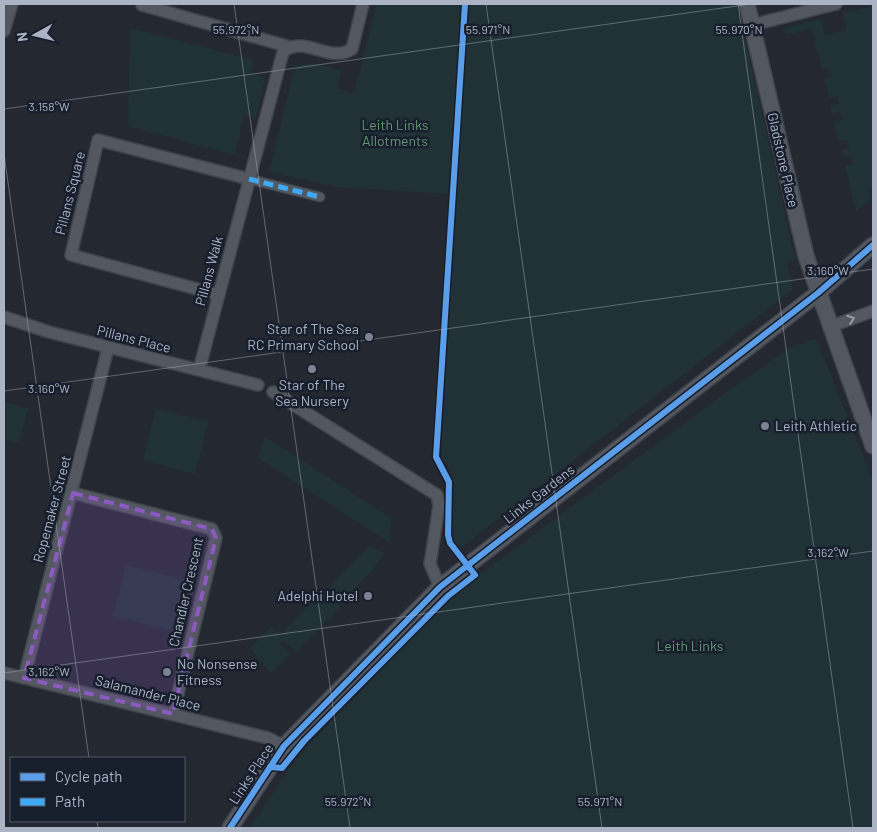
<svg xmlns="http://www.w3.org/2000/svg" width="877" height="832" font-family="Barlow,sans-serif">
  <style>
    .green { fill: #213237 }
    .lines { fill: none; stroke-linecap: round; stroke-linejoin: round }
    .pedestrian-casing { stroke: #40434a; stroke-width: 11 }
    .minor-casing { stroke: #40434a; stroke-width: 14 }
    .tertiary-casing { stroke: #40434a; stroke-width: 18 }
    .pedestrian { stroke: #525760; stroke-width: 9 }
    .minor { stroke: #525760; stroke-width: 11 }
    .tertiary { stroke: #525760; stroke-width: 15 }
    .quiet { stroke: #3fa9f5; stroke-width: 5; stroke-dasharray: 10 5; stroke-linecap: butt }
    .cycleway-casing { stroke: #171e2c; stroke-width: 9 }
    .cycleway { stroke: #5a9eea; stroke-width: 6 }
    .oneway { stroke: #959cac }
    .marked { fill: #8c5bc1; fill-opacity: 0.2; stroke: #8c5bc1; stroke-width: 4; stroke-dasharray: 10 6; stroke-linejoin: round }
    .ticks { fill: none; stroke: #abb3c5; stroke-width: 1; stroke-opacity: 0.45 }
    .poi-dot { fill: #7c8291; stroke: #171e2c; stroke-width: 2 }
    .labels { text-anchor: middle; stroke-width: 5; stroke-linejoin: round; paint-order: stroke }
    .park-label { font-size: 14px; fill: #629772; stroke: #171e2c }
    .street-label { font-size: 14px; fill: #abb3c5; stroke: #171e2c }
    .poi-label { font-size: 14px; fill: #abb3c5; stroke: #171e2c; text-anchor: end }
    .ticks-label { font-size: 12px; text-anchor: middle; fill: #abb3c5; stroke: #171e2c; stroke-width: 5; stroke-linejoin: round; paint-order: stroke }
  </style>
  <rect width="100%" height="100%" fill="#242831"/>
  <g class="green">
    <polygon points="377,4 461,4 449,194 338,187 269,172 293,74 297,67 310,63 341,70 337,89 354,93"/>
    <polygon points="468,4 737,4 795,259 787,261 793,289 463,546 458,546 454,543 452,529 454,487 451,470 442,457 442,440"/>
    <polygon points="873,6 873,186 869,189 871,200 856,211 845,166 853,164 850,155 843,157 841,150 849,148 847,140 839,142 834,122 843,120 841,112 832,114 830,106 839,104 837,96 829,98 824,78 832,77 830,68 822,70 812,28 786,35 784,28 821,19 825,35 847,30 843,13"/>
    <polygon points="130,28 253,60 250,74 265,78 256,119 244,115 235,155 128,126"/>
    <polygon points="816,338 873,481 873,828 250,828 288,770 306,748 444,605 476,577 724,394 788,349"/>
    <polygon points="4,402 28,408 19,443 4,440"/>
    <polygon points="156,409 208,422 195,474 143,460"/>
    <polygon points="264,436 391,518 390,543 258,458"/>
    <polygon points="370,545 385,554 374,565 376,567 351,592 349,590 343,596 345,598 338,605 340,607 296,651 283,640 279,644 291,654 271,673 250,648 271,627 280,635 323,591 326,593 333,586 331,584"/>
    <polygon points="126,565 189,581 176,632 113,616"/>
  </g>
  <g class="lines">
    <g class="pedestrian-casing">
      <polyline id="pedestrian" points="249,179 320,197"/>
    </g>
    <g class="minor-casing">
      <g id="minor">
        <polyline points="142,5 290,47"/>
        <polyline points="752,25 836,4"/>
        <polyline points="4,31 12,4"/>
        <polyline points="219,295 71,255 98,140 249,179"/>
        <polyline points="4,317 49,332 258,385"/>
        <polyline points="829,327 873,311"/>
        <path d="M199 370 283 52C304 34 330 64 352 49L363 4"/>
        <polyline points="273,392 437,495 439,506 430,564 440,587"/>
        <polyline points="73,493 212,529 216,538 173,714"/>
        <polyline points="4,673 268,738 284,746"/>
        <polyline points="24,678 108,348"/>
      </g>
    </g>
    <g class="tertiary-casing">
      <g id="tertiary">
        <polyline points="747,4 806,256 873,446"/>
        <polyline points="230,828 284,746 440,587 818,293 873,245"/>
      </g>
    </g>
    <use href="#pedestrian" class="pedestrian"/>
    <use href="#minor" class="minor"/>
    <use href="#tertiary" class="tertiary"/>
    <polyline class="quiet" points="249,179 320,197"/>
    <g class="cycleway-casing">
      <g id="cycleway">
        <polyline points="270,767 282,768 304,741 448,596 475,575 450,543 448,535 449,482 436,457 465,4"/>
        <polyline points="230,828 284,746 440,587 818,293 873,245"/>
      </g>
    </g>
    <use href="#cycleway" class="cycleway"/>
  </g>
  <defs><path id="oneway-chevron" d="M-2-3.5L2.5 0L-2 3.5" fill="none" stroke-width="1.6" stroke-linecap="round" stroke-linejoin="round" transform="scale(1.25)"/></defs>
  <use class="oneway" href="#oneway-chevron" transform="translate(851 319) rotate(-20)"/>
  <path class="marked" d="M73 493 212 529 216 538 173 714 24 678Z"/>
  <path class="ticks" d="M234 4 350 828M486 4 602 828M738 4 853 828M4 109 751 4M4 154 89 758M4 391 873 269M4 673 873 551M97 821 98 828"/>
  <g class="poi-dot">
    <circle cx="369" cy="337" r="5"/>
    <circle cx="312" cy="369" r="5"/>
    <circle cx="765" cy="426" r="5"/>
    <circle cx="368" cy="596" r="5"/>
    <circle cx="167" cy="672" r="5"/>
  </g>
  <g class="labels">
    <g class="park-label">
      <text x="395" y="130">Leith Links<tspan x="395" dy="16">Allotments</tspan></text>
      <text x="690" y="651">Leith Links</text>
    </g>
    <g class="street-label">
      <text transform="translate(783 160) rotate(77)" y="5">Gladstone Place</text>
      <text transform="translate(70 193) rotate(-76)" y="5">Pillans Square</text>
      <text transform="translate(209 271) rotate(-75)" y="5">Pillans Walk</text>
      <text transform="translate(134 339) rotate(14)" y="5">Pillans Place</text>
      <text transform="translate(539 494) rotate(-38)" y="5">Links Gardens</text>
      <text transform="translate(52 509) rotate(-75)" y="5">Ropemaker Street</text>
      <text transform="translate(186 592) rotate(-77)" y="5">Chandler Crescent</text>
      <text transform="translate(148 693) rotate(14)" y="5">Salamander Place</text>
      <text transform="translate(251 774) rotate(-57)" y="5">Links Place</text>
    </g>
    <g class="poi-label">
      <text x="359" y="334">Star of The Sea<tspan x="359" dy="16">RC Primary School</tspan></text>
      <text x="312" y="390" text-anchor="middle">Star of The<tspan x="312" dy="16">Sea Nursery</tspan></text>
      <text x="775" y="431" text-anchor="start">Leith Athletic</text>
      <text x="358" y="601">Adelphi Hotel</text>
      <text x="177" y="669" text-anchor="start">No Nonsense<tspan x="177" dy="16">Fitness</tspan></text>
    </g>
  </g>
  <g class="ticks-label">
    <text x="236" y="34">55.972°N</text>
    <text x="488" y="34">55.971°N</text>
    <text x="739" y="34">55.970°N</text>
    <text x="49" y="111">3.158°W</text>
    <text x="828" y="275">3.160°W</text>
    <text x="49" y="393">3.160°W</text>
    <text x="828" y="557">3.162°W</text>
    <text x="49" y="676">3.162°W</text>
    <text x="348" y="806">55.972°N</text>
    <text x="600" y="806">55.971°N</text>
  </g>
  <rect width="877" height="832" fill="none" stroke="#abb3c5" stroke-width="10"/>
  <rect x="10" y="757" width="175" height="65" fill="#171e2c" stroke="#525a69"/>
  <rect x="20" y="773" width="25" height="8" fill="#5a9eea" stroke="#525a69"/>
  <text x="55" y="782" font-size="15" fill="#abb3c5">Cycle path</text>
  <rect x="20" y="798" width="25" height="8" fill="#3fa9f5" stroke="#525a69"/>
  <text x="55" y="807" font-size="15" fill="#abb3c5">Path</text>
  <g transform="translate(35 35) rotate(262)" stroke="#171e2c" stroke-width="4" paint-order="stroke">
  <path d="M0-4L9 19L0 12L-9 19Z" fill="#abb3c5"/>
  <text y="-8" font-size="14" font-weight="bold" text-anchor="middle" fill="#abb3c5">N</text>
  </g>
</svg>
